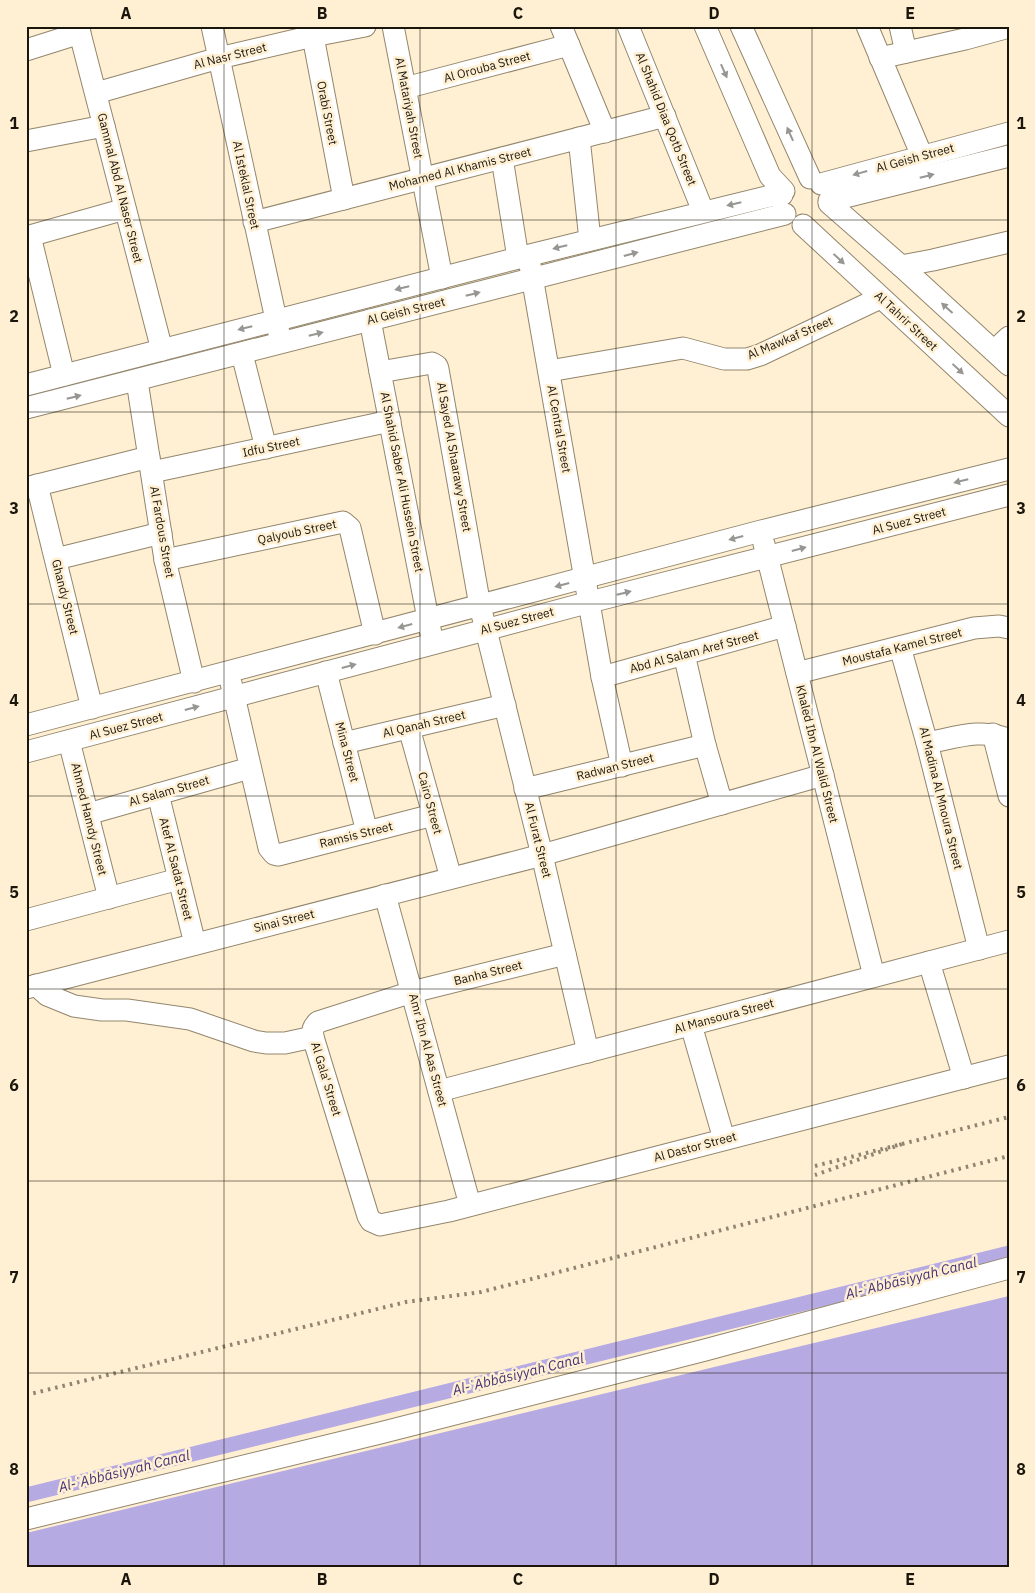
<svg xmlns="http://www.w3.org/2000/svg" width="1035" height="1593" font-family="'IBM Plex Sans',sans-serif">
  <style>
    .water { fill: #b6aae3 }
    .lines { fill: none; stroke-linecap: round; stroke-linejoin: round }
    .canal { stroke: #b6aae3; stroke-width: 15 }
    .minor-casing { stroke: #93866c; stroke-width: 23 }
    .minor { stroke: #fff; stroke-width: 21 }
    .rail { stroke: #8e8471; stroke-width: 4; stroke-dasharray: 2.5 5; stroke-linecap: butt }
    .oneway { fill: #989692 }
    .grid { fill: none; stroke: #1b160c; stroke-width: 1; stroke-opacity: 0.55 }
    .labels { text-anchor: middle; stroke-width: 5; stroke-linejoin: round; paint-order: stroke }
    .street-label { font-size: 12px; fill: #1b160c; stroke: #fff0d3 }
    .water-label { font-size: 14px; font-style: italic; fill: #453175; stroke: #fff0d3 }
    .neatline { fill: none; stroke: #1b160c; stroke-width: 2 }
    .grid-label { font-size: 16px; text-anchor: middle; font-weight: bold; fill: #1b160c }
  </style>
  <rect width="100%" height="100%" fill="#fff0d3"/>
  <polygon class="water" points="1009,1296 1009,1567 26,1567 26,1533"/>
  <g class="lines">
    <polyline class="canal" points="26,1495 1009,1253"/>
    <g class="minor-casing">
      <g id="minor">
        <polyline points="78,26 162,350"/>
        <polyline points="212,26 279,333"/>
        <polyline points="311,26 344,199"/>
        <polyline points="393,26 442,278"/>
        <polyline points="561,26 605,132"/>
        <polyline points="628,26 703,211"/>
        <polyline points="705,26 770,176 784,191"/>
        <polyline points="741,26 810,178"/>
        <polyline points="867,26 922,156"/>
        <polyline points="900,26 906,52"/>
        <polyline points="26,50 80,33"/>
        <polyline points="880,58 965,39 1009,27"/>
        <polyline points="405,88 569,45"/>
        <polyline points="96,93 219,58 313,36 365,26"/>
        <polyline points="579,138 590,240"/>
        <polyline points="26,141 104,126"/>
        <polyline points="502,158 518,258"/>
        <polyline points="821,184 1009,133"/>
        <polyline points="829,201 1009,156"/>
        <polyline points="829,203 901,266 1009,365"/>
        <polyline points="254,222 665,116"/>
        <polyline points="803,225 1009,416"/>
        <polyline points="30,236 64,375"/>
        <polyline points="26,237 125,209"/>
        <polyline points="530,265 602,677 622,766"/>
        <polyline points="901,266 933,260 1009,242"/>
        <polyline points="370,320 431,634"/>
        <polyline points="994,351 1009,337"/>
        <polyline points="242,354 266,448"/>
        <polyline points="549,371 683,348 724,359 747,359 760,355 880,298"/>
        <polyline points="380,372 432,363 437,366 438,369 480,606 542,855 588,1052"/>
        <polyline points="137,381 165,560 194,682"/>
        <polyline points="26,385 518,258 770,196 782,195"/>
        <polyline points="26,408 785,214"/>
        <polyline points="152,472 390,421"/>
        <polyline points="37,485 92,708"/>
        <polyline points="26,488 149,457"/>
        <polyline points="764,544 874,976"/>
        <polyline points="56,559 161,533"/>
        <polyline points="165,560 343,522 350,528 375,634"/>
        <polyline points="900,647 927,743 979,949"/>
        <polyline points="684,654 705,745 722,804"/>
        <polyline points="326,672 367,832"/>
        <polyline points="797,673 974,628 999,626 1009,628"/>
        <polyline points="602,677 785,626"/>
        <polyline points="231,683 269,848 274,854 278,855 433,815"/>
        <polyline points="26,725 761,531 1009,469"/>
        <polyline points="409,728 451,878"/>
        <polyline points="993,734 1009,796"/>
        <polyline points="69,741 109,898"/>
        <polyline points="344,743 505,705"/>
        <path d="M927 743C954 738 983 727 1009 740"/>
        <polyline points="26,752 590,602 1009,495"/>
        <polyline points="525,789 705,745"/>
        <polyline points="158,794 195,944"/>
        <polyline points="88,814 250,768"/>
        <polyline points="385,895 470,1205"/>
        <polyline points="26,920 179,879"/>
        <path d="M565 954 412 992 318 1022C313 1027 312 1030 313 1037L368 1216 371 1221 380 1225 449 1211 1009 1066"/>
        <polyline points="929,962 964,1078"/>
        <polyline points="36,985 47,995 74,1006 102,1010 127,1010 190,1019 254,1041 266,1043 285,1043 313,1037"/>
        <polyline points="26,988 542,855 823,775"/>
        <polyline points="691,1025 724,1139"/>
        <polyline points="439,1091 1009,941"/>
        <polyline points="26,1519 380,1433 705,1350 1009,1268"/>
      </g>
    </g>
    <use href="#minor" class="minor"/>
    <g class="rail">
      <polyline points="902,1144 1009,1117"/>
      <polyline points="815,1166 902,1144 815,1175"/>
      <polyline points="26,1395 406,1302 481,1292 1009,1156"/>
    </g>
  </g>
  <defs><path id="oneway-solid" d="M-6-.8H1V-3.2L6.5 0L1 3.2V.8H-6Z" transform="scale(1.25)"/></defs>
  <g class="oneway">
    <use href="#oneway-solid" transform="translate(724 71) rotate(66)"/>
    <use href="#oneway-solid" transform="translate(790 134) rotate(-114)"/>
    <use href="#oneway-solid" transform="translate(860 173) rotate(164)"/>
    <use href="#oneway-solid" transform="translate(927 176) rotate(-14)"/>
    <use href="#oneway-solid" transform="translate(734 204) rotate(167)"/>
    <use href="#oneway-solid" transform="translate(560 247) rotate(166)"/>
    <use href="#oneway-solid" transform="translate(631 254) rotate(-15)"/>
    <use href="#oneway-solid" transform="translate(839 259) rotate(43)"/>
    <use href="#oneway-solid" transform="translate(402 288) rotate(166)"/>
    <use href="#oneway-solid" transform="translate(473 294) rotate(-14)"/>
    <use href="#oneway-solid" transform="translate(947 308) rotate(-138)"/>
    <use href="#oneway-solid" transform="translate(245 328) rotate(166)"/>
    <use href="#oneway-solid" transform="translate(316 334) rotate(-14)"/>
    <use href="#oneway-solid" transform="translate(958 369) rotate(43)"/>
    <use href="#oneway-solid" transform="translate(74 397) rotate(-14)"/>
    <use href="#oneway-solid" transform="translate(961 481) rotate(166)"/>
    <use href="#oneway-solid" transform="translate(736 538) rotate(165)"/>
    <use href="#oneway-solid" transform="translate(799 549) rotate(-15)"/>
    <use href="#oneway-solid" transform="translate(562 585) rotate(165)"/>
    <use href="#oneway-solid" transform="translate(624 593) rotate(-14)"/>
    <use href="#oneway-solid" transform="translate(405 626) rotate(165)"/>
    <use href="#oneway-solid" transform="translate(349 666) rotate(-15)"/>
    <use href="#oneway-solid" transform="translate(192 708) rotate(-15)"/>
  </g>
  <path class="grid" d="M224 26V1567M420 26V1567M616 26V1567M812 26V1567M26 220H1009M26 412H1009M26 604H1009M26 796H1009M26 989H1009M26 1181H1009M26 1373H1009"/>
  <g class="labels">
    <g class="street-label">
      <text transform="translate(230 56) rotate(-14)" y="4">Al Nasr Street</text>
      <text transform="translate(487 67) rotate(-15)" y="4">Al Orouba Street</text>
      <text transform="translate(409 108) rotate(79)" y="4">Al Matariyah Street</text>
      <text transform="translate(327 113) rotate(79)" y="4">Orabi Street</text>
      <text transform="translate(666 119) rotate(68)" y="4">Al Shahid Diaa Qotb Street</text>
      <text transform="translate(915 158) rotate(-15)" y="4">Al Geish Street</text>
      <text transform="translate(460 169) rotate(-14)" y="4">Mohamed Al Khamis Street</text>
      <text transform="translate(246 185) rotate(78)" y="4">Al Isteklal Street</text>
      <text transform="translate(120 188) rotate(76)" y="4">Gammal Abd Al Naser Street</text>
      <text transform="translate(406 311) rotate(-14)" y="4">Al Geish Street</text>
      <text transform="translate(906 321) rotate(43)" y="4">Al Tahrir Street</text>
      <text transform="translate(790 338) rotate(-23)" y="4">Al Mawkaf Street</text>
      <text transform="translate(559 429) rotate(80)" y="4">Al Central Street</text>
      <text transform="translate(271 447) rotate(-12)" y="4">Idfu Street</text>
      <text transform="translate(454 457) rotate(80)" y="4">Al Sayed Al Shaarawy Street</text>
      <text transform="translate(402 482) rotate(79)" y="4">Al Shahid Saber Ali Hussein Street</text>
      <text transform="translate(909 521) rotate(-15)" y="4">Al Suez Street</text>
      <text transform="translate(162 532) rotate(80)" y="4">Al Fardous Street</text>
      <text transform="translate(297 532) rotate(-12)" y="4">Qalyoub Street</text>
      <text transform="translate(65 597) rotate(76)" y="4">Ghandy Street</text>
      <text transform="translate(517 621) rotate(-15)" y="4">Al Suez Street</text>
      <text transform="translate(902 647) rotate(-14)" y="4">Moustafa Kamel Street</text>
      <text transform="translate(694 652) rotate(-15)" y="4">Abd Al Salam Aref Street</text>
      <text transform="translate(424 724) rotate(-13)" y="4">Al Qanah Street</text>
      <text transform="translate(126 726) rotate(-15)" y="4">Al Suez Street</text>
      <text transform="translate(347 752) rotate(75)" y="4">Mina Street</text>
      <text transform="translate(817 754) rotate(76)" y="4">Khaled Ibn Al Walid Street</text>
      <text transform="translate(615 767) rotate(-14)" y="4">Radwan Street</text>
      <text transform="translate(169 791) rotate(-16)" y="4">Al Salam Street</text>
      <text transform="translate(941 798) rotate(76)" y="4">Al Madina Al Mnoura Street</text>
      <text transform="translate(430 803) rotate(75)" y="4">Cairo Street</text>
      <text transform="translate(89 819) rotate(76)" y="4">Ahmed Hamdy Street</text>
      <text transform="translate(356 835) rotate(-14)" y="4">Ramsis Street</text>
      <text transform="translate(538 840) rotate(76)" y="4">Al Furat Street</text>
      <text transform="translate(176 869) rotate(76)" y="4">Atef Al Sadat Street</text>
      <text transform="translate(284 921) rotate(-14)" y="4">Sinai Street</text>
      <text transform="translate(488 973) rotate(-14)" y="4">Banha Street</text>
      <text transform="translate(724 1016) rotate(-15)" y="4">Al Mansoura Street</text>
      <text transform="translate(428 1050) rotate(75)" y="4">Amr Ibn Al Aas Street</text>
      <text transform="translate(326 1079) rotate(73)" y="4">Al Gala' Street</text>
      <text transform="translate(695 1147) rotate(-15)" y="4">Al Dastor Street</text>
    </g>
    <g class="water-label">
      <text transform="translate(911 1278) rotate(-14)" y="5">Al-ʿAbbāsiyyah Canal</text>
      <text transform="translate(518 1374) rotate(-14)" y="5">Al-ʿAbbāsiyyah Canal</text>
      <text transform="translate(124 1471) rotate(-14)" y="5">Al-ʿAbbāsiyyah Canal</text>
    </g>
  </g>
  <rect width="1035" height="1593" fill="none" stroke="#fff0d3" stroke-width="55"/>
  <rect x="28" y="28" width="980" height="1538" class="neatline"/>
  <g class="grid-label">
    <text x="126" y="19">A</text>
    <text x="322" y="19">B</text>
    <text x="518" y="19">C</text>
    <text x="714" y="19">D</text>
    <text x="910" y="19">E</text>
    <text x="14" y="129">1</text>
    <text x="1021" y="129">1</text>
    <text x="14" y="322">2</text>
    <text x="1021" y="322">2</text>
    <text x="14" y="514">3</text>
    <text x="1021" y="514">3</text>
    <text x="14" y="706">4</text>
    <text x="1021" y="706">4</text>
    <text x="14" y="898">5</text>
    <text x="1021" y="898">5</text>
    <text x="14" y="1091">6</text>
    <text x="1021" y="1091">6</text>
    <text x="14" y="1283">7</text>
    <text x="1021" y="1283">7</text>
    <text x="14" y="1475">8</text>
    <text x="1021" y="1475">8</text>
    <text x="126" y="1585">A</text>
    <text x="322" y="1585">B</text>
    <text x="518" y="1585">C</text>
    <text x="714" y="1585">D</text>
    <text x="910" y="1585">E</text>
  </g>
</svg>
